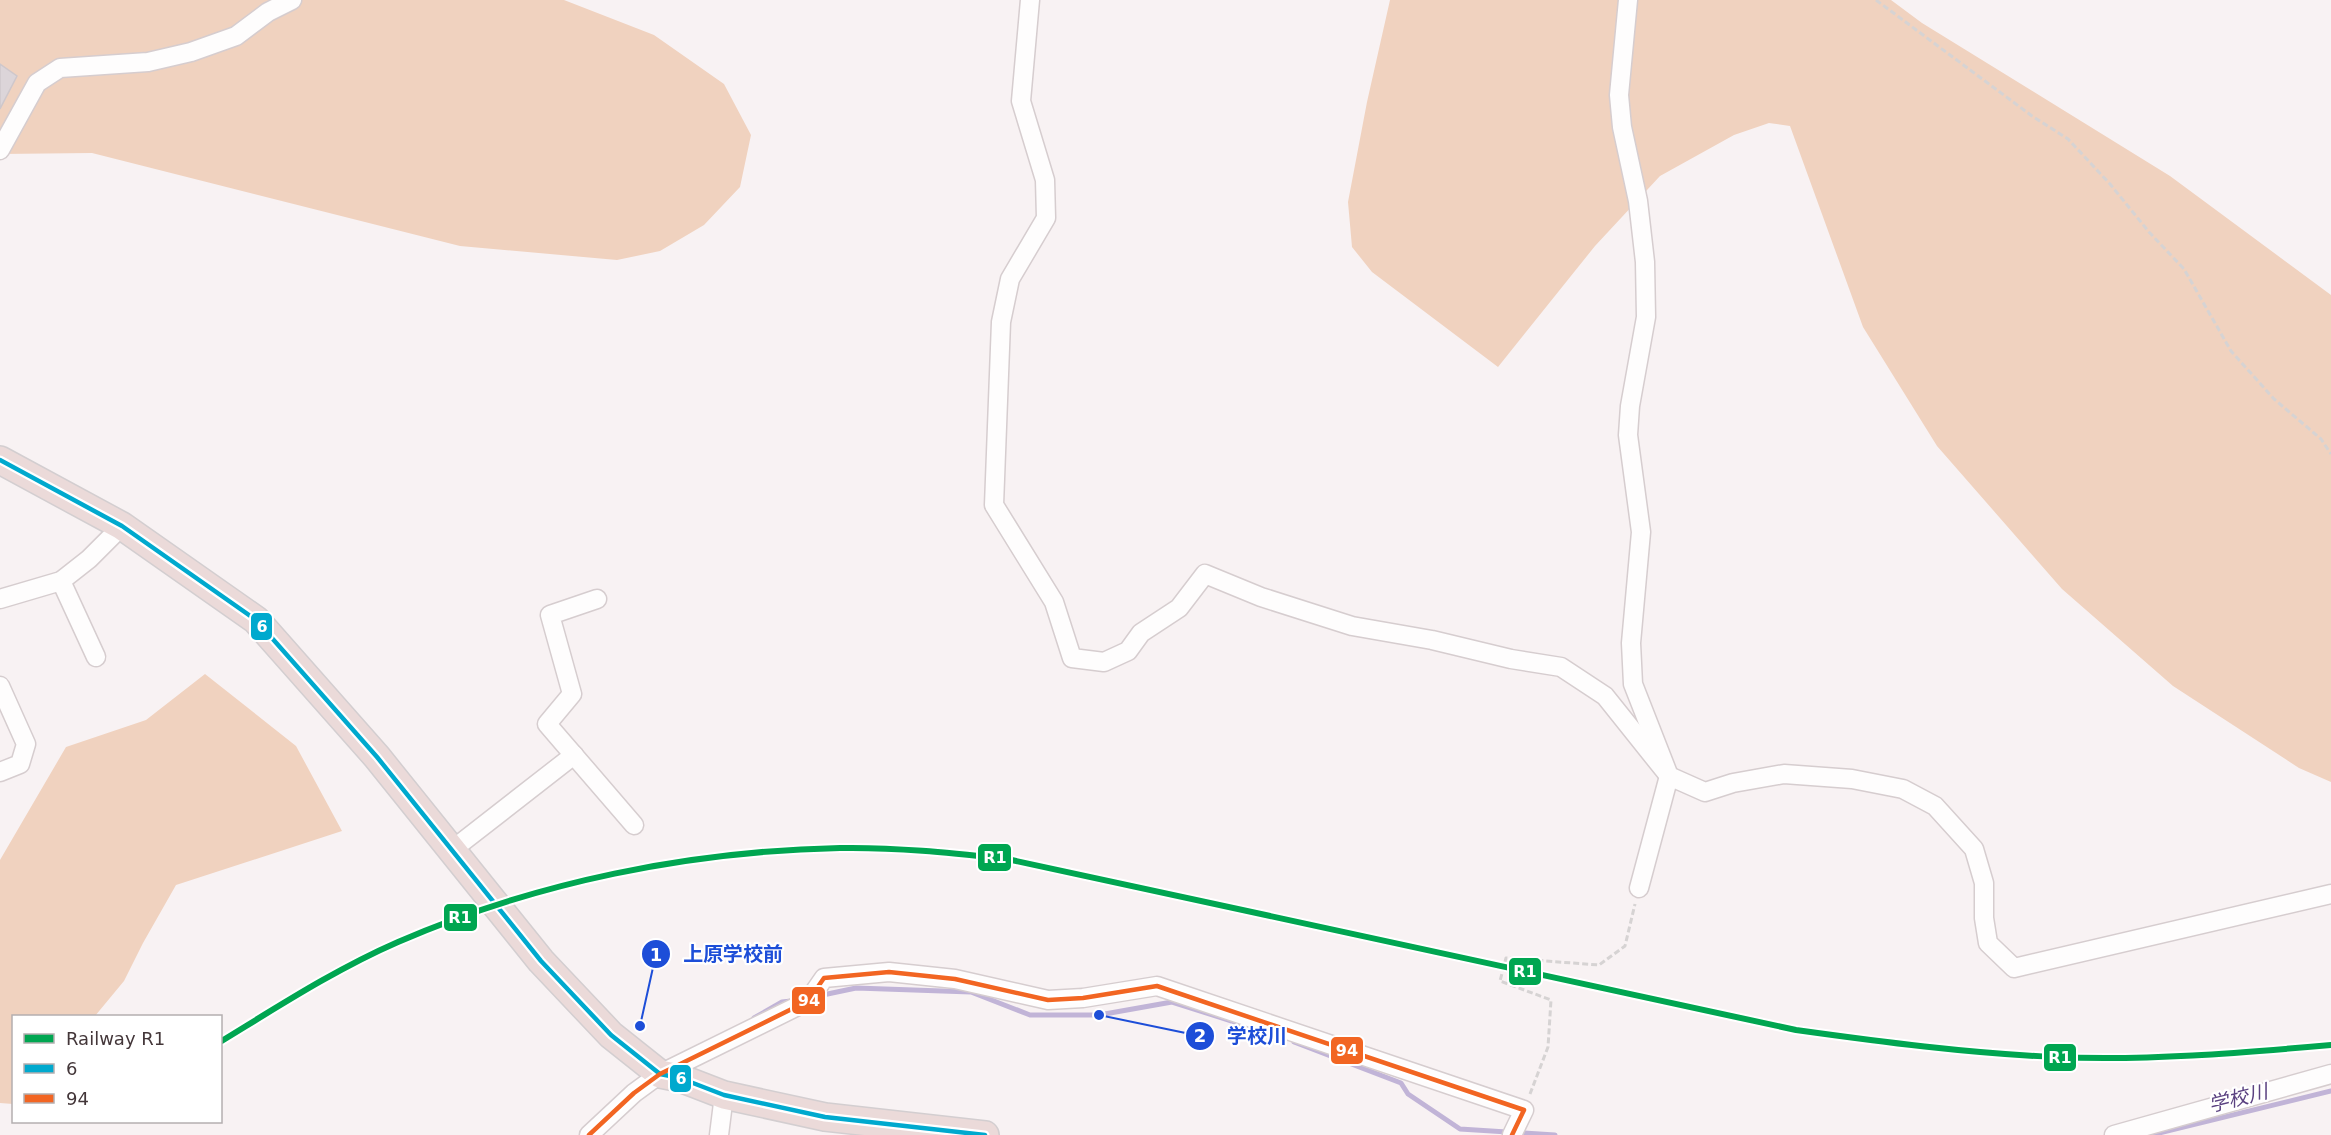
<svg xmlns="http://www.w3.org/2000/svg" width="2331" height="1135" font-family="'DejaVu Sans','Noto Sans JP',sans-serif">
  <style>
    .forest { fill: #f0d2bf }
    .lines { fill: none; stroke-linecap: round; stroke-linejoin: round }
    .stream { stroke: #c1b4d7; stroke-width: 5 }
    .building { fill: #dcd5d9; stroke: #cec7cb; stroke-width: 1.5 }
    .minor-casing { stroke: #d6cdcf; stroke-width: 21 }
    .highway-casing { stroke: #d3ced0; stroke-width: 30 }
    .path { stroke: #d6d3d3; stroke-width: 3; stroke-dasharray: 6 3; stroke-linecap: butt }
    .minor { stroke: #fefdfd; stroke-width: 18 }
    .highway { stroke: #ebdad9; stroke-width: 27 }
    .bus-1-casing { stroke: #fff; stroke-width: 9 }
    .bus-2-casing { stroke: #fff; stroke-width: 9 }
    .bus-1 { stroke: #00a9ce; stroke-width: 4.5 }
    .bus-2 { stroke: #f26522; stroke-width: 4.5 }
    .rail-1-casing { stroke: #fff; stroke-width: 10 }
    .rail-1 { stroke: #00a651; stroke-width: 6 }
    .labels { text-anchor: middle; stroke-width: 4.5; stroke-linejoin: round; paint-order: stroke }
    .water-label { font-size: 20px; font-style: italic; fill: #5b4281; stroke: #fff }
    .leader { fill: none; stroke: #1d4ed8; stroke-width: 2 }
    .callout-dot { fill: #1d4ed8; stroke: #fff; stroke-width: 2 }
    .mark-label { font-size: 18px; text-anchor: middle; font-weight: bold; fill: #fff }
    .callout-label { font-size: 20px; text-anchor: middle; font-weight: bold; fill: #1d4ed8; stroke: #fff; stroke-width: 4.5; stroke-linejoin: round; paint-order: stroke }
    .line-badge { stroke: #fff; stroke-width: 2 }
    .badge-label { font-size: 16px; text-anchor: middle; font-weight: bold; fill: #fff }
  </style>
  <rect width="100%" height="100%" fill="#f8f2f3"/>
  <g class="forest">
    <polygon points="0,0 564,0 654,35 724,84 751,135 740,187 704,225 660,251 617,260 460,246 92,153 0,154"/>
    <polygon points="1390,0 1891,0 1922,23 2170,176 2331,295 2331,782 2299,768 2173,686 2062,589 1937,446 1863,327 1790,126 1769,123 1734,135 1660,176 1595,246 1498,367 1372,272 1352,247 1348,202 1367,102"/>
    <polygon points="205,674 296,746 342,831 176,885 143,943 124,981 95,1016 14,1016 13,1104 0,1103 0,860 66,747 146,720"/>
  </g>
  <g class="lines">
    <g class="stream">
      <polyline points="818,996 856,988 971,992 1030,1015 1099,1015 1172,1002 1269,1033"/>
      <polyline points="754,1018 782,1002 791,1001"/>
      <polyline points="1294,1042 1401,1083 1408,1094 1460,1129 1555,1135"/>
      <polyline points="2151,1135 2331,1091"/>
    </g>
  </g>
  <polygon class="building" points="0,64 17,76 0,109"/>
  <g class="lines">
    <g class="minor-casing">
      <g id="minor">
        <polyline points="1030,0 1021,101 1045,180 1046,218 1010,279 1001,322 994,505 1054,602 1072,658 1104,662 1128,651 1141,633 1179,608 1205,574 1261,597 1352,626 1432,640 1511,659 1561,667 1605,696 1669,776 1705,792 1733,783 1784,774 1852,779 1903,789 1935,806 1974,849 1984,883 1984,918 1988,943 2014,968 2331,894"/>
        <polyline points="1628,0 1619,95 1622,127 1638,201 1645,262 1646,317 1630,406 1628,435 1641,532 1631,643 1633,684 1669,776 1639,888"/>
        <polyline points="0,150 37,83 60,68 148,62 191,52 236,36 268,12 292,0"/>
        <polyline points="61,581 96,657"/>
        <polyline points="0,599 61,581 89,559 122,526"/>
        <polyline points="597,599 550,615 572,694 547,724 634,825"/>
        <polyline points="0,686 26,744 20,764 0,772"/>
        <polyline points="452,850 574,755"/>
        <polyline points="589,1135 634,1093 660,1074 808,1001 824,978 889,972 955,979 1048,1000 1083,998 1157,986 1524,1110 1512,1135"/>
        <polyline points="719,1135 724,1095"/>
        <polyline points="2114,1135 2331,1074"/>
      </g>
    </g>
    <g class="highway-casing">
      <polyline id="highway" points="0,460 122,526 256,620 377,757 541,961 611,1035 660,1074 680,1078 724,1095 825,1117 985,1135"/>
    </g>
    <g class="path">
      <polyline points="1876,0 2032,116 2068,139 2110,184 2149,232 2184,269 2231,351 2274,399 2321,439 2331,454"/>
      <polyline points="1530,1094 1548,1047 1551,1000 1500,981 1506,958 1599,965 1625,946 1635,904"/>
    </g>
    <use href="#minor" class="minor"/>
    <use href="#highway" class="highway"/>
    <g class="bus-1-casing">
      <polyline id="bus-1" points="0,460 122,526 256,620 377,757 541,961 611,1035 660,1074 680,1078 724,1095 825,1117 985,1135"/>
    </g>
    <g class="bus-2-casing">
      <polyline id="bus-2" points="589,1135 634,1093 660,1074 808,1001 824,978 889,972 955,979 1048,1000 1083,998 1157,986 1524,1110 1512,1135"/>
    </g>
    <use href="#bus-1" class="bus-1"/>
    <use href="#bus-2" class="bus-2"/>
    <g class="rail-1-casing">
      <path id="rail-1" d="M220 1042C279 1006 336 969 398 942 536 882 690 851 840 848 896 847 951 853 1007 859L1796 1030C1882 1042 1967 1053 2054 1057 2146 1061 2239 1053 2331 1045"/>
    </g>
    <use href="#rail-1" class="rail-1"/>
  </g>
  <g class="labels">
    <g class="water-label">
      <text transform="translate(2238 1098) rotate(-14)" y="7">学校川</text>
    </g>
  </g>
  <path class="leader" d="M640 1026L656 954M1099 1015L1200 1036"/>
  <g class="callout-dot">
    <circle cx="640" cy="1026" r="6"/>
    <circle cx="1099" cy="1015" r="6"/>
    <circle cx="656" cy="954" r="15"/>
    <circle cx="1200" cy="1036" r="15"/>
  </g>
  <g class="mark-label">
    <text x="656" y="961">1</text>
    <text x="1200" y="1042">2</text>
  </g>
  <g class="callout-label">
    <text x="733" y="961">上原学校前</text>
    <text x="1257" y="1043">学校川</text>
  </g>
  <g class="line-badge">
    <rect x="250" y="612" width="23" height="29" rx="6" fill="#00a9ce"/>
    <rect x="977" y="843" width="35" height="29" rx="6" fill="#00a651"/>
    <rect x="443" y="903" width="35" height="29" rx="6" fill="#00a651"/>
    <rect x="1508" y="957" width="34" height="29" rx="6" fill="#00a651"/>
    <rect x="791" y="986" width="35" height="29" rx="6" fill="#f26522"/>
    <rect x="1330" y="1036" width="34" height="29" rx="6" fill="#f26522"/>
    <rect x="2043" y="1043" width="34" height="29" rx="6" fill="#00a651"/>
    <rect x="669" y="1064" width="23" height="29" rx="6" fill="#00a9ce"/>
  </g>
  <g class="badge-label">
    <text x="262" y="632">6</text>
    <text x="995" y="863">R1</text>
    <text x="460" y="923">R1</text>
    <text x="1525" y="977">R1</text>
    <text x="809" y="1006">94</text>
    <text x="1347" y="1056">94</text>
    <text x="2060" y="1063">R1</text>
    <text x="681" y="1084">6</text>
  </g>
  <rect x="12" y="1015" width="210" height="108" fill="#ffffff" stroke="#b4afb0" stroke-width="1.5"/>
  <rect x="24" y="1034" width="30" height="9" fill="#00a651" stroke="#b4afb0" stroke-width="1.5"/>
  <text x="66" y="1045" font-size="18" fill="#433639">Railway R1</text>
  <rect x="24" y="1064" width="30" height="9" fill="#00a9ce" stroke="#b4afb0" stroke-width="1.5"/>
  <text x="66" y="1075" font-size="18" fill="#433639">6</text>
  <rect x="24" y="1094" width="30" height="9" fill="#f26522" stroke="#b4afb0" stroke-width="1.5"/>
  <text x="66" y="1105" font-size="18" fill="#433639">94</text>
</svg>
